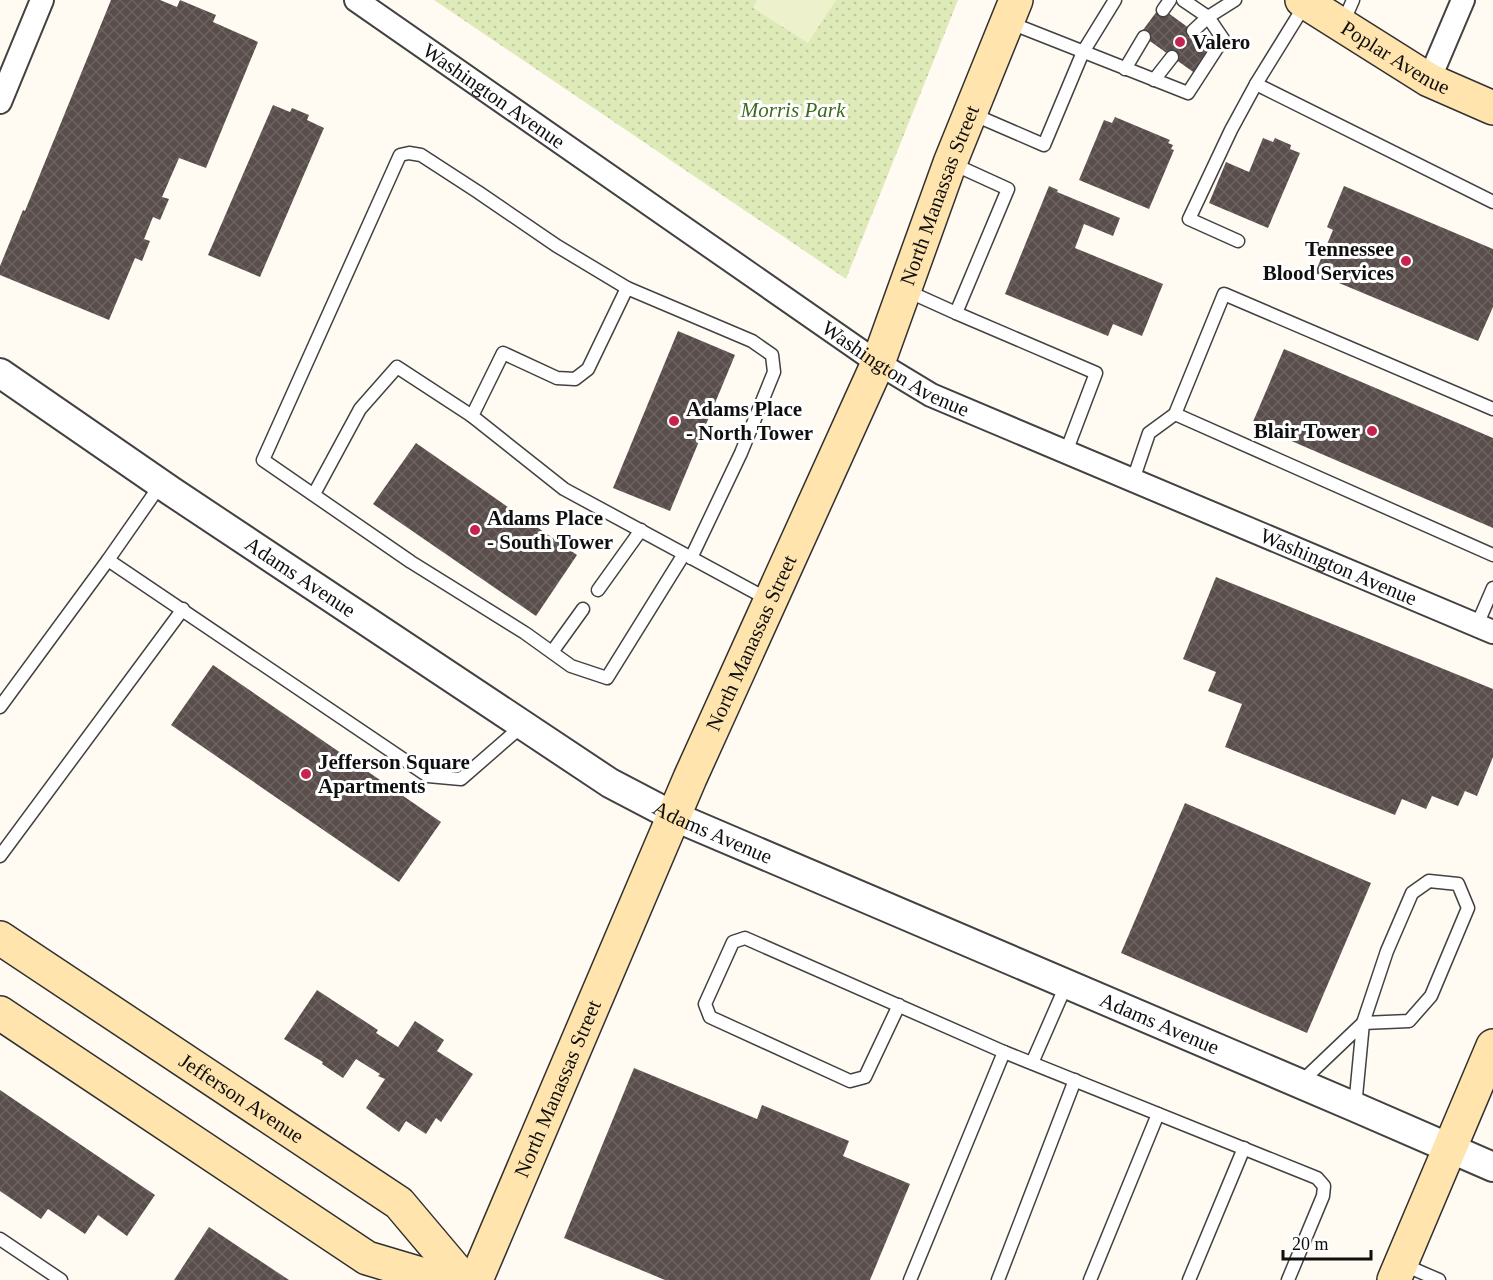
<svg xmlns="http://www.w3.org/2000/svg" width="1493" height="1280" font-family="Georgia,serif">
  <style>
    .park { fill: url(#park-dots) }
    .pitch { fill: #edf2cc }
    .building { fill: url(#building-cross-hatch) }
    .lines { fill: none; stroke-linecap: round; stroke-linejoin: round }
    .service-casing { stroke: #424242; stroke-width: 15 }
    .minor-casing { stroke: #424242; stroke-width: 26 }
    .tertiary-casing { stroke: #424242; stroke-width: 32 }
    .secondary-casing { stroke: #313131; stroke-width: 36 }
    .service { stroke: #fff; stroke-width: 12 }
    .minor { stroke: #fff; stroke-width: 22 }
    .tertiary { stroke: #fff; stroke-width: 28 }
    .secondary { stroke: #ffe4ad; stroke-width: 33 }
    .poi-dot { fill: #c5224d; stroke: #fff; stroke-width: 2 }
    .labels { text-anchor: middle; stroke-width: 6; stroke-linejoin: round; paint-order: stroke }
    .poi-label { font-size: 21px; font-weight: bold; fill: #0f0f0f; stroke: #fff; text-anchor: start }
    .street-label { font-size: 21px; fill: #0f0f0f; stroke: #fff }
    .park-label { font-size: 21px; font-style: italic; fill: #3d6a1d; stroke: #fff }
  </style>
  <defs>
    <pattern id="park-dots" width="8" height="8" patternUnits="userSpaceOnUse" patternTransform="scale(1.5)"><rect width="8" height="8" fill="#deebb9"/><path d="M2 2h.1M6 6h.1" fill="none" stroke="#bdc89e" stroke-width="1.8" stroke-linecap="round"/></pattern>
    <pattern id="building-cross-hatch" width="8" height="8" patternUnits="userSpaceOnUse" patternTransform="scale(1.5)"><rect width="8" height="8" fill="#594e4b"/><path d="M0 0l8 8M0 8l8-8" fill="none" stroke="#6c6361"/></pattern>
  </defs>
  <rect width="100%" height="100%" fill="#fffaf2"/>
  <polygon class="park" points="434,0 958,0 846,279"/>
  <polygon class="pitch" points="757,0 836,0 808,43 753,8"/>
  <g class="building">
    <polygon points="111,0 160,0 177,7 180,0 216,15 213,22 258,42 206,168 179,158 162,197 169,199 160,220 153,217 144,239 150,241 142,261 135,258 109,320 0,275 0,266 23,210 25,211"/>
    <polygon points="1160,7 1215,47 1196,74 1140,34"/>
    <polygon points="273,105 290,112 292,108 309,115 307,120 324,128 260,277 208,255"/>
    <polygon points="1115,117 1170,140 1168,143 1173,145 1171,149 1174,150 1149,209 1079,180 1104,120 1112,123"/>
    <polygon points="1263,138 1273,142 1275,138 1291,145 1290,149 1300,153 1268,228 1209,203 1226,162 1249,172"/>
    <polygon points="1049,186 1058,190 1057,192 1120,218 1113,236 1084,224 1075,248 1163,284 1142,336 1113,324 1108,336 1005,294"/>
    <polygon points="1344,186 1493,249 1493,307 1478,341 1315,273 1333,230 1327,227"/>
    <polygon points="678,331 735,355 670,511 613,488"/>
    <polygon points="1284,349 1493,438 1493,528 1252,424"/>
    <polygon points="416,443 577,555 536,616 373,504"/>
    <polygon points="1216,577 1493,689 1493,757 1477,796 1465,791 1458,806 1432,796 1426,809 1402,799 1395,815 1225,747 1242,704 1208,691 1216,672 1183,659"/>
    <polygon points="213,665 441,822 399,882 171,725"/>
    <polygon points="1185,803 1371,883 1307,1033 1121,953"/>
    <polygon points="317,990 378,1030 376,1033 398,1047 415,1021 444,1040 437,1051 473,1074 441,1122 436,1118 426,1134 406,1121 399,1132 366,1108 385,1079 378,1076 380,1074 356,1059 343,1078 322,1064 323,1062 284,1039"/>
    <polygon points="634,1068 757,1119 762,1105 849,1141 843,1156 910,1184 870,1280 665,1280 564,1238"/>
    <polygon points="0,1090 155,1195 127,1236 98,1215 85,1234 48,1209 41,1219 0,1191"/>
    <polygon points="209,1227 289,1280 174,1280"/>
  </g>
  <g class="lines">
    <g class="service-casing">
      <g id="service">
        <polyline points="1183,0 1208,17 1193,31"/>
        <polyline points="1163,10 1170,0"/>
        <polyline points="1008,22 1188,93 1223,39 1208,17 1235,0"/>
        <polyline points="1343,23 1353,0"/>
        <polyline points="1125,69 1144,37"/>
        <polyline points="1154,80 1172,57"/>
        <polyline points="1256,84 1306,3"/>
        <polyline points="970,113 1044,145 1083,52 1115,0"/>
        <polyline points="1238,241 1189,219 1231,130 1256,84 1493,202"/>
        <polyline points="627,288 752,341 772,355 774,372 741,453 691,558"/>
        <polyline points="905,290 956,313 1008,189 951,163"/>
        <polyline points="956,313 1096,373 1066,452"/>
        <polyline points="1175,414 1493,555"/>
        <polyline points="1133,480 1149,433 1175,414 1224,294 1493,409"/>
        <polyline points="161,484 108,560 428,776 461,779 522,726"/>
        <polyline points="314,494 360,409 397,367 472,416"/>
        <polyline points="684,554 607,678 571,666 525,633 411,562 263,460 400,155 409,153 421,155 478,192 557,246 627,288 588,369 575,379 557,378 503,353 472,416 564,489 769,600"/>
        <polyline points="598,590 641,530"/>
        <polyline points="1477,625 1493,588"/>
        <polyline points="552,652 583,609"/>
        <polyline points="0,707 108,560"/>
        <polyline points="0,856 183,609"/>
        <polygon points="1429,881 1458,884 1468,908 1431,996 1409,1021 1363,1023 1387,951 1412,893"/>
        <polyline points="899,1005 865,1077 850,1081 710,1017 705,1004 733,942 745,938 1004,1052 910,1280"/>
        <polyline points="1004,1052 1317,1178 1324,1186 1323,1196 1288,1280"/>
        <polyline points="1032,1063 1067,983"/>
        <polyline points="1300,1083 1363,1023 1355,1107"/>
        <polyline points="0,1239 61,1280"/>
        <polyline points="1402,1264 1439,1280"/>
        <polyline points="998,1280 1075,1080"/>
        <polyline points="1090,1280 1158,1114"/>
        <polyline points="1189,1280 1244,1148"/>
      </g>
    </g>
    <g class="minor-casing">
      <g id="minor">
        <path id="s1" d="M356 0 878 363 931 395 1493 632"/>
        <polyline points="1429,80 1463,0"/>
        <polyline points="0,102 42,0"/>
      </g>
    </g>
    <g class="tertiary-casing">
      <g id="tertiary">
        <path id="s2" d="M0 373 171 491 610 783 673 816 1355 1107 1493 1167"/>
      </g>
    </g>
    <g class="secondary-casing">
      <g id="secondary">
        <path id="s3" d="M1302 0 1429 80 1493 108"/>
        <path id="s4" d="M0 938 399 1203 464 1280"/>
        <polyline points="0,1013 367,1258 441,1280"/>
        <path id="s5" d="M476 1280 690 778 878 363 950 163 1016 0"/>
        <polyline points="1394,1280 1493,1046"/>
      </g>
    </g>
    <use href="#service" class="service"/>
    <use href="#minor" class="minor"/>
    <use href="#tertiary" class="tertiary"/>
    <use href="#secondary" class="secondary"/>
  </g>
  <g class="poi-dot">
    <circle cx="1180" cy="42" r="6"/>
    <circle cx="1406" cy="261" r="6"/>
    <circle cx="674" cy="421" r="6"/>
    <circle cx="1372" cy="431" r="6"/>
    <circle cx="475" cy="530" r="6"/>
    <circle cx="306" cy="774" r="6"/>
  </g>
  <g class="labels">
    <g class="poi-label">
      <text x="1192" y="49">Valero</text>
      <text x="1394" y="256" text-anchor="end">Tennessee<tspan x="1394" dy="24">Blood Services</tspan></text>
      <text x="686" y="416">Adams Place<tspan x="686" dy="24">- North Tower</tspan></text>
      <text x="1360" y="438" text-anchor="end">Blair Tower</text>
      <text x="487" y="525">Adams Place<tspan x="487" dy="24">- South Tower</tspan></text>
      <text x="318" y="769">Jefferson Square<tspan x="318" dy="24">Apartments</tspan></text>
    </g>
    <g class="street-label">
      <text dy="7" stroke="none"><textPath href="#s3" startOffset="110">Poplar Avenue</textPath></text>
      <text dy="7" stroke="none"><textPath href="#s1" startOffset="168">Washington Avenue</textPath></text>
      <text dy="7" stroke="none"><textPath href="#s5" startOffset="1180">North Manassas Street</textPath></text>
      <text dy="7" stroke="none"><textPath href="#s1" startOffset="654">Washington Avenue</textPath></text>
      <text dy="7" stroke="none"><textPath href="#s1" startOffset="1140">Washington Avenue</textPath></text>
      <text dy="7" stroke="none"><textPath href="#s2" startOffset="363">Adams Avenue</textPath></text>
      <text dy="7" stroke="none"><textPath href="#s5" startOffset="694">North Manassas Street</textPath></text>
      <text dy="7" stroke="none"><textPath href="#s2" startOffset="849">Adams Avenue</textPath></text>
      <text dy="7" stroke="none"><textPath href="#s2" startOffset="1335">Adams Avenue</textPath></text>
      <text dy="7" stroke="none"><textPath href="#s5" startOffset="208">North Manassas Street</textPath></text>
      <text dy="7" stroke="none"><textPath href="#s4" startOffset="290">Jefferson Avenue</textPath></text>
    </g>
    <g class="park-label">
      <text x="793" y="117">Morris Park</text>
    </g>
  </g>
  <path d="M1283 1250v9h88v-9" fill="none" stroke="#0f0f0f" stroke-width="3"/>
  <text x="1292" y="1250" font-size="18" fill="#0f0f0f" stroke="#ffffff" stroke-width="4.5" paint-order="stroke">20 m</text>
</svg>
